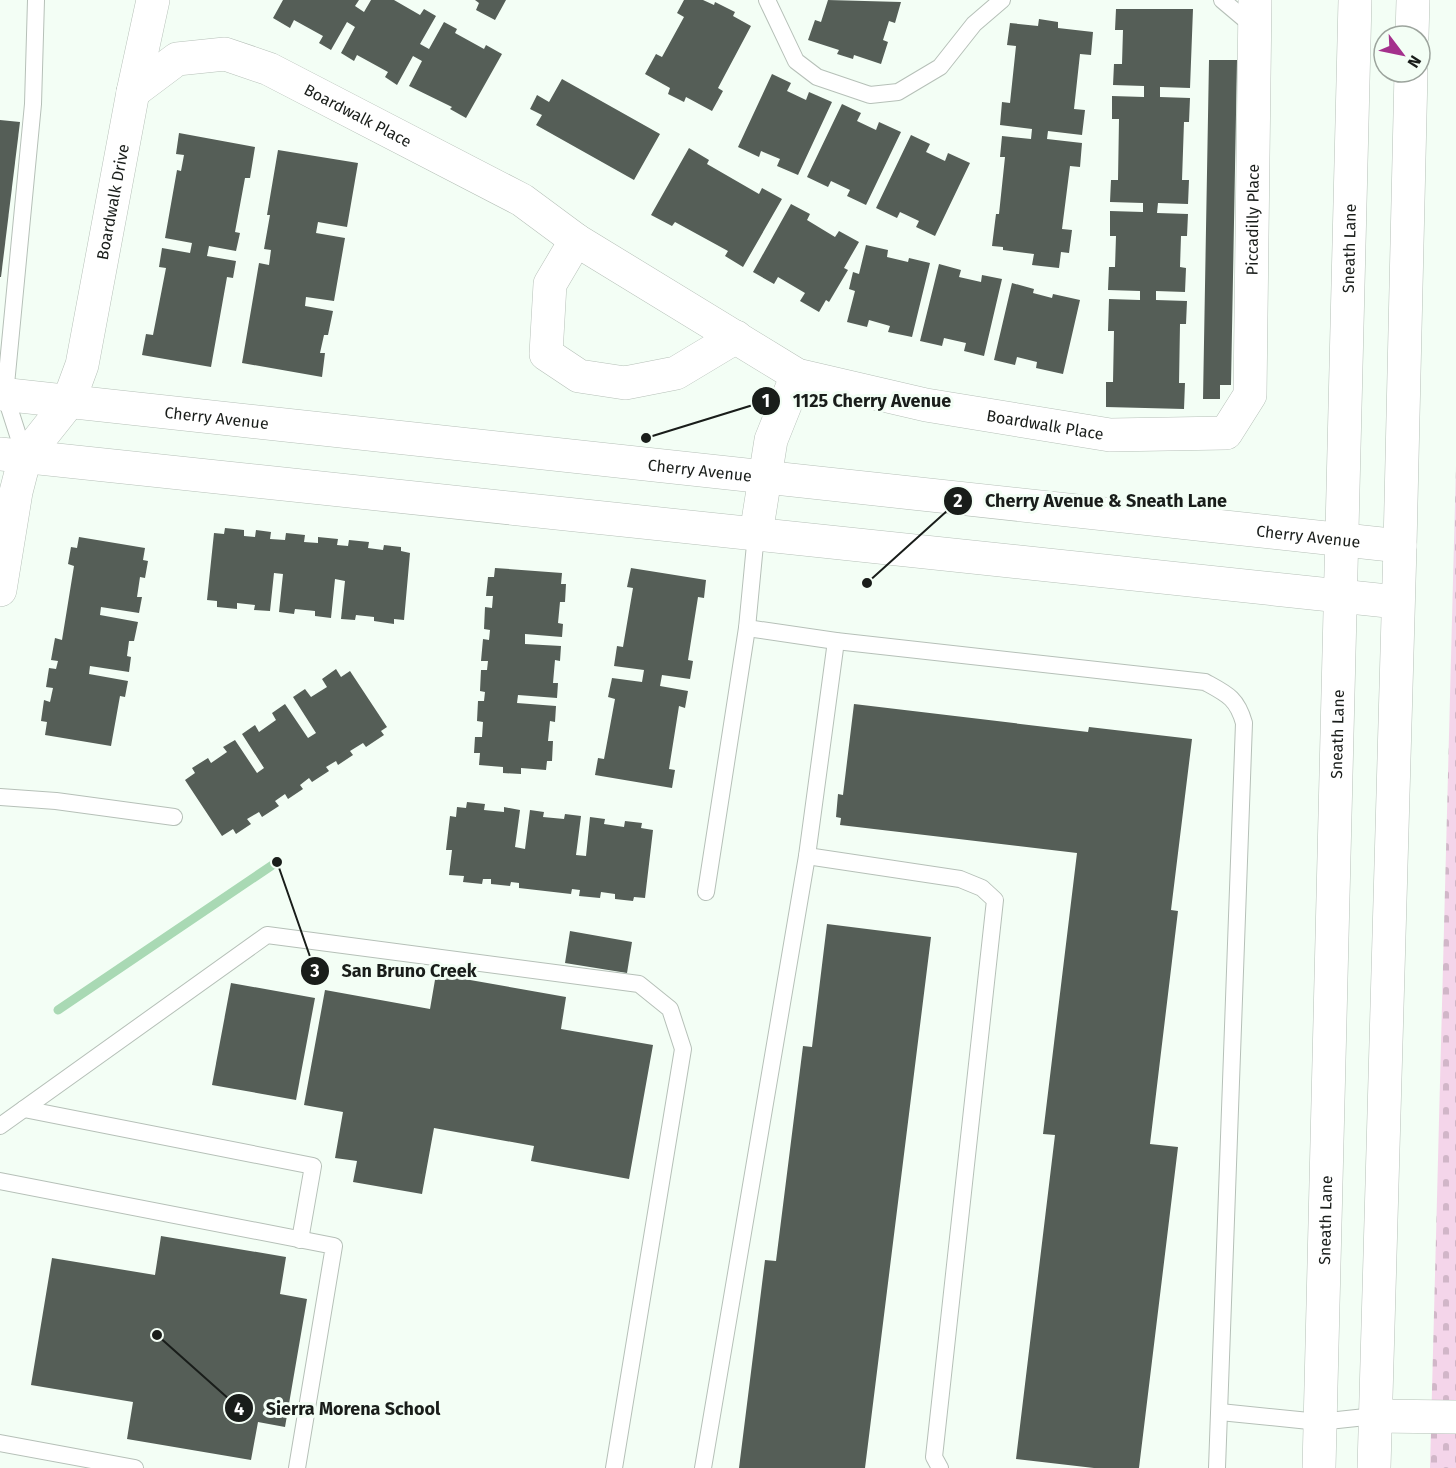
<svg xmlns="http://www.w3.org/2000/svg" width="1456" height="1468" font-family="'Fira Sans',sans-serif">
  <style>
    .cemetery { fill: url(#cemetery-stones) }
    .lines { fill: none; stroke-linecap: round; stroke-linejoin: round }
    .stream { stroke: #a9d9b4; stroke-width: 9 }
    .building { fill: #555e57 }
    .service-casing { stroke: #b6c0b8; stroke-width: 18 }
    .minor-casing { stroke: #b6c0b8; stroke-width: 34 }
    .tertiary-casing { stroke: #b6c0b8; stroke-width: 34 }
    .primary-casing { stroke: #b6c0b8; stroke-width: 34 }
    .service { stroke: #fff; stroke-width: 16 }
    .minor { stroke: #fff; stroke-width: 33 }
    .tertiary { stroke: #fff; stroke-width: 33 }
    .primary { stroke: #fff; stroke-width: 33 }
    .labels { text-anchor: middle; stroke-width: 6; stroke-linejoin: round; paint-order: stroke }
    .street-label { font-size: 16px; fill: #191d1a; stroke: #f3fef5 }
    .leader { fill: none; stroke: #191d1a; stroke-width: 2 }
    .callout-dot { fill: #191d1a; stroke: #f3fef5; stroke-width: 2 }
    .mark-label { font-size: 18px; text-anchor: middle; font-weight: bold; fill: #fff }
    .callout-label { font-size: 18px; text-anchor: middle; font-weight: bold; fill: #191d1a; stroke: #f3fef5; stroke-width: 6; stroke-linejoin: round; paint-order: stroke }
  </style>
  <defs>
    <pattern id="cemetery-stones" width="16" height="16" patternUnits="userSpaceOnUse" patternTransform="scale(1.5)"><rect width="16" height="16" fill="#f4d5ea"/><path d="M2 7V4a2 2 0 0 1 4 0v3zM10 15v-3a2 2 0 0 1 4 0v3z" fill="#d1b6c8"/></pattern>
  </defs>
  <rect width="100%" height="100%" fill="#f3fef5"/>
  <polygon class="cemetery" points="1456,465 1456,1468 1430,1468"/>
  <g class="lines">
    <polyline class="stream" points="58,1010 277,862"/>
  </g>
  <g class="building">
    <polygon points="283,0 359,0 355,6 364,12 371,0 394,0 420,15 424,9 436,16 420,44 429,49 444,22 457,29 455,33 484,49 486,45 502,54 466,118 450,109 452,107 409,86 422,61 413,56 397,85 385,77 388,72 357,55 354,61 341,53 355,27 347,22 331,50 319,43 323,36 294,20 290,28 273,18"/>
    <polygon points="475,0 506,0 495,20 476,10 479,3"/>
    <polygon points="684,0 703,0 714,5 715,2 735,12 733,16 751,26 718,88 723,91 712,111 686,97 684,102 668,94 670,88 645,74 656,54 662,57 684,17 677,13"/>
    <polygon points="828,0 901,2 895,23 889,21 883,40 888,42 881,64 854,55 853,59 837,54 839,50 808,40 815,20 821,22"/>
    <polygon points="1116,9 1193,9 1190,88 1160,87 1160,97 1190,98 1189,122 1184,122 1182,180 1189,180 1188,204 1158,203 1157,213 1188,214 1187,236 1181,236 1180,267 1186,268 1185,292 1156,291 1156,300 1187,301 1186,324 1180,324 1179,383 1185,383 1184,409 1106,407 1106,382 1113,382 1114,331 1108,331 1109,299 1140,300 1140,291 1108,290 1109,267 1115,267 1116,236 1110,236 1110,211 1143,212 1143,203 1110,202 1111,180 1118,180 1119,119 1112,119 1112,96 1144,97 1144,86 1113,85 1114,64 1122,64 1123,30 1115,30"/>
    <polygon points="1039,19 1058,22 1058,28 1093,32 1091,55 1080,54 1074,109 1085,110 1082,135 1048,131 1047,139 1082,143 1080,167 1070,166 1062,229 1072,230 1069,253 1061,252 1059,268 1032,265 1034,254 1003,250 1003,247 992,246 996,214 999,214 1005,157 1000,157 1002,136 1031,139 1032,129 1000,125 1002,102 1010,103 1016,46 1007,45 1010,23 1038,26"/>
    <polygon points="1209,60 1237,60 1231,385 1220,385 1220,399 1203,399"/>
    <polygon points="772,74 791,83 787,91 806,100 809,92 832,102 798,175 777,166 780,159 761,151 759,157 738,147"/>
    <polygon points="562,79 660,134 634,180 536,125 542,115 530,109 537,95 549,102"/>
    <polygon points="842,104 861,113 857,121 876,130 879,122 901,132 866,205 847,196 850,190 831,181 828,187 807,177"/>
    <polygon points="0,120 20,122 1,277 0,277"/>
    <polygon points="179,133 255,147 250,178 245,178 235,232 240,233 236,251 209,246 207,256 236,261 233,278 227,277 211,367 142,355 146,334 153,335 166,268 159,267 162,248 190,253 192,243 165,238 177,170 181,171 184,155 176,154"/>
    <polygon points="911,135 930,144 926,152 945,161 948,153 970,163 935,236 916,227 919,221 900,212 897,218 876,208"/>
    <polygon points="689,148 709,160 707,164 759,194 762,188 782,199 743,267 725,256 728,251 675,222 672,226 651,215"/>
    <polygon points="278,150 358,163 347,227 318,222 316,233 345,238 334,301 306,297 305,306 333,311 328,335 324,335 320,353 325,353 322,377 242,363 259,263 269,265 271,250 264,249 270,215 267,215"/>
    <polygon points="791,204 810,214 807,220 835,237 839,231 859,242 844,268 848,270 829,302 826,300 819,312 800,301 805,293 778,277 774,284 753,272"/>
    <polygon points="866,245 888,250 887,257 908,262 909,258 930,263 912,337 888,332 890,326 869,320 867,327 847,322 855,291 849,289 853,272 859,274"/>
    <polygon points="939,264 961,270 959,277 981,282 982,275 1002,279 984,356 964,351 966,343 944,338 942,346 920,341"/>
    <polygon points="1012,283 1034,289 1033,293 1052,298 1053,294 1080,300 1063,374 1036,368 1037,362 1017,357 1015,365 994,360"/>
    <polygon points="225,528 244,530 244,536 255,537 256,530 271,532 270,539 285,540 286,533 305,535 304,542 318,543 318,537 338,539 337,545 348,546 349,540 369,542 368,548 383,550 384,545 401,547 401,551 410,553 404,620 394,619 394,624 374,621 374,617 356,615 355,620 341,619 345,581 335,579 331,618 315,616 315,611 295,609 294,614 279,612 283,574 274,573 270,611 254,610 255,605 237,603 237,609 217,607 217,601 207,600 214,533 224,534"/>
    <polygon points="79,537 145,548 143,560 148,561 145,578 140,577 137,597 142,597 139,613 101,607 100,615 138,622 134,641 129,641 127,656 131,657 129,672 90,666 89,674 128,681 125,697 120,696 111,746 45,735 47,722 41,721 44,700 50,702 53,688 46,687 49,668 56,669 58,661 51,660 55,638 62,640 74,566 68,564 71,547 77,548"/>
    <polygon points="495,568 562,573 561,584 566,584 565,602 560,602 558,623 563,624 562,637 525,634 525,644 561,646 560,661 555,660 553,683 558,683 557,698 518,695 517,703 556,706 555,722 550,721 548,741 553,741 552,761 547,761 546,770 521,768 521,774 503,773 503,767 479,765 480,753 474,753 475,737 482,737 483,722 477,721 478,701 484,701 485,692 480,691 481,670 487,670 488,661 481,661 483,639 489,640 490,630 484,629 485,607 492,608 493,596 486,596 488,577 494,577"/>
    <polygon points="631,568 706,580 704,598 698,597 688,660 693,661 690,679 662,675 660,686 688,691 685,708 679,706 669,769 675,770 672,788 595,775 598,758 604,759 615,699 608,697 612,678 642,682 644,670 614,666 617,646 623,647 633,588 627,587"/>
    <polygon points="336,669 341,677 350,671 387,727 381,731 384,735 366,747 363,743 350,751 353,755 338,765 336,761 326,767 329,771 312,782 309,778 300,785 303,789 288,799 285,794 275,801 279,806 262,817 259,812 247,819 251,824 236,834 233,829 222,836 185,780 195,773 192,768 208,758 211,763 227,752 223,747 235,740 257,773 264,768 242,734 255,725 259,732 276,720 272,713 285,704 308,738 316,733 293,697 305,689 311,697 327,687 322,679"/>
    <polygon points="854,704 1088,732 1089,727 1192,739 1171,910 1178,911 1150,1144 1178,1147 1139,1468 1094,1468 1016,1459 1055,1135 1043,1134 1077,853 840,825 841,818 836,817 838,794 843,795"/>
    <polygon points="467,802 485,804 484,810 504,812 504,807 520,810 515,847 525,849 530,810 544,812 543,817 564,819 565,814 581,816 576,855 586,856 590,817 605,819 604,824 624,827 625,821 642,823 641,828 653,830 645,898 634,897 633,901 615,899 615,894 601,892 600,898 579,896 580,890 572,889 571,894 519,888 519,883 511,882 510,886 491,884 491,879 483,879 482,884 463,882 464,876 449,875 452,850 446,850 450,816 456,817 457,807 466,808"/>
    <polygon points="827,924 931,937 865,1468 739,1468 765,1260 776,1261 803,1046 812,1047"/>
    <polygon points="570,931 632,942 627,973 565,963"/>
    <polygon points="436,974 566,997 561,1029 653,1045 629,1179 531,1161 534,1146 434,1128 422,1194 353,1182 357,1161 335,1158 343,1112 304,1105 325,990 430,1009"/>
    <polygon points="231,983 315,998 296,1100 212,1085"/>
    <polygon points="161,1236 286,1257 280,1294 307,1299 285,1427 258,1422 251,1460 127,1439 133,1402 31,1385 52,1258 155,1275"/>
  </g>
  <g class="lines">
    <g class="service-casing">
      <g id="service">
        <polyline points="767,0 796,61 817,77 870,95 898,92 940,67 974,24 1002,0"/>
        <polyline points="1222,0 1254,27"/>
        <polyline points="25,457 5,395 33,104 36,0"/>
        <path d="M747 628 836 641 1205 682C1227 694 1237 698 1244 723L1217 1468"/>
        <polyline points="0,797 56,801 174,817"/>
        <polyline points="807,856 960,879 982,888 995,900 934,1457 940,1468"/>
        <polyline points="706,892 747,628 756,534"/>
        <polyline points="24,1109 313,1166 300,1240"/>
        <polyline points="0,1126 267,935 639,984 670,1009 683,1049 614,1468"/>
        <polyline points="0,1181 334,1246 297,1468"/>
        <polyline points="1220,1412 1319,1422 1375,1416"/>
        <polyline points="0,1443 135,1468"/>
        <polyline points="703,1468 807,856 836,641"/>
      </g>
    </g>
    <g class="minor-casing">
      <g id="minor">
        <path id="s1" d="M133 92 177 59 225 54 269 69 522 200 576 240 797 375 926 405 1110 435 1226 433 1250 395 1255 0"/>
        <polyline points="576,240 550,284 546,354 579,376 625,383 676,373 736,337"/>
        <polyline points="756,534 771,440 797,375"/>
        <path id="s2" d="M0 590 16 492 25 457 68 403 82 365 133 92 153 0"/>
        <polyline points="1375,1416 1456,1417"/>
      </g>
    </g>
    <g class="tertiary-casing">
      <g id="tertiary">
        <path id="s3" d="M0 394 1400 546"/>
        <polyline points="0,454 1397,602"/>
      </g>
    </g>
    <g class="primary-casing">
      <g id="primary">
        <polyline points="1412,36 1413,0"/>
        <path id="s4" d="M1319 1468 1355 0"/>
        <polyline points="1374,1468 1400,546 1411,72"/>
      </g>
    </g>
    <use href="#service" class="service"/>
    <use href="#minor" class="minor"/>
    <use href="#tertiary" class="tertiary"/>
    <use href="#primary" class="primary"/>
  </g>
  <g class="labels">
    <g class="street-label">
      <text dy="6" stroke="none"><textPath href="#s1" startOffset="250">Boardwalk Place</textPath></text>
      <text dy="6" stroke="none"><textPath href="#s2" startOffset="411">Boardwalk Drive</textPath></text>
      <text dy="6" stroke="none"><textPath href="#s1" startOffset="1416">Piccadilly Place</textPath></text>
      <text dy="6" stroke="none"><textPath href="#s4" startOffset="1220">Sneath Lane</textPath></text>
      <text dy="6" stroke="none"><textPath href="#s3" startOffset="218">Cherry Avenue</textPath></text>
      <text dy="6" stroke="none"><textPath href="#s1" startOffset="1014">Boardwalk Place</textPath></text>
      <text dy="6" stroke="none"><textPath href="#s3" startOffset="704">Cherry Avenue</textPath></text>
      <text dy="6" stroke="none"><textPath href="#s3" startOffset="1316">Cherry Avenue</textPath></text>
      <text dy="6" stroke="none"><textPath href="#s4" startOffset="734">Sneath Lane</textPath></text>
      <text dy="6" stroke="none"><textPath href="#s4" startOffset="248">Sneath Lane</textPath></text>
    </g>
  </g>
  <path class="leader" d="M646 438L766 401M867 583L958 501M277 862L315 971M157 1335L239 1408"/>
  <g class="callout-dot">
    <circle cx="646" cy="438" r="6"/>
    <circle cx="867" cy="583" r="6"/>
    <circle cx="277" cy="862" r="6"/>
    <circle cx="157" cy="1335" r="6"/>
    <circle cx="766" cy="401" r="15"/>
    <circle cx="958" cy="501" r="15"/>
    <circle cx="315" cy="971" r="15"/>
    <circle cx="239" cy="1408" r="15"/>
  </g>
  <g class="mark-label">
    <text x="766" y="407">1</text>
    <text x="958" y="507">2</text>
    <text x="315" y="977">3</text>
    <text x="239" y="1415">4</text>
  </g>
  <g class="callout-label">
    <text x="872" y="407">1125 Cherry Avenue</text>
    <text x="1106" y="507">Cherry Avenue &amp; Sneath Lane</text>
    <text x="409" y="977">San Bruno Creek</text>
    <text x="353" y="1415">Sierra Morena School</text>
  </g>
  <g transform="translate(1402 54) rotate(122)"><circle r="28" fill="#f3fef5" stroke="#9ca49d" stroke-width="1.5"/>
  <path d="M0-4.5L10 22L0 15L-10 22Z" fill="#a4318c"/>
  <text y="-9" font-size="16" font-weight="bold" text-anchor="middle" fill="#191d1a">N</text>
  </g>
</svg>
